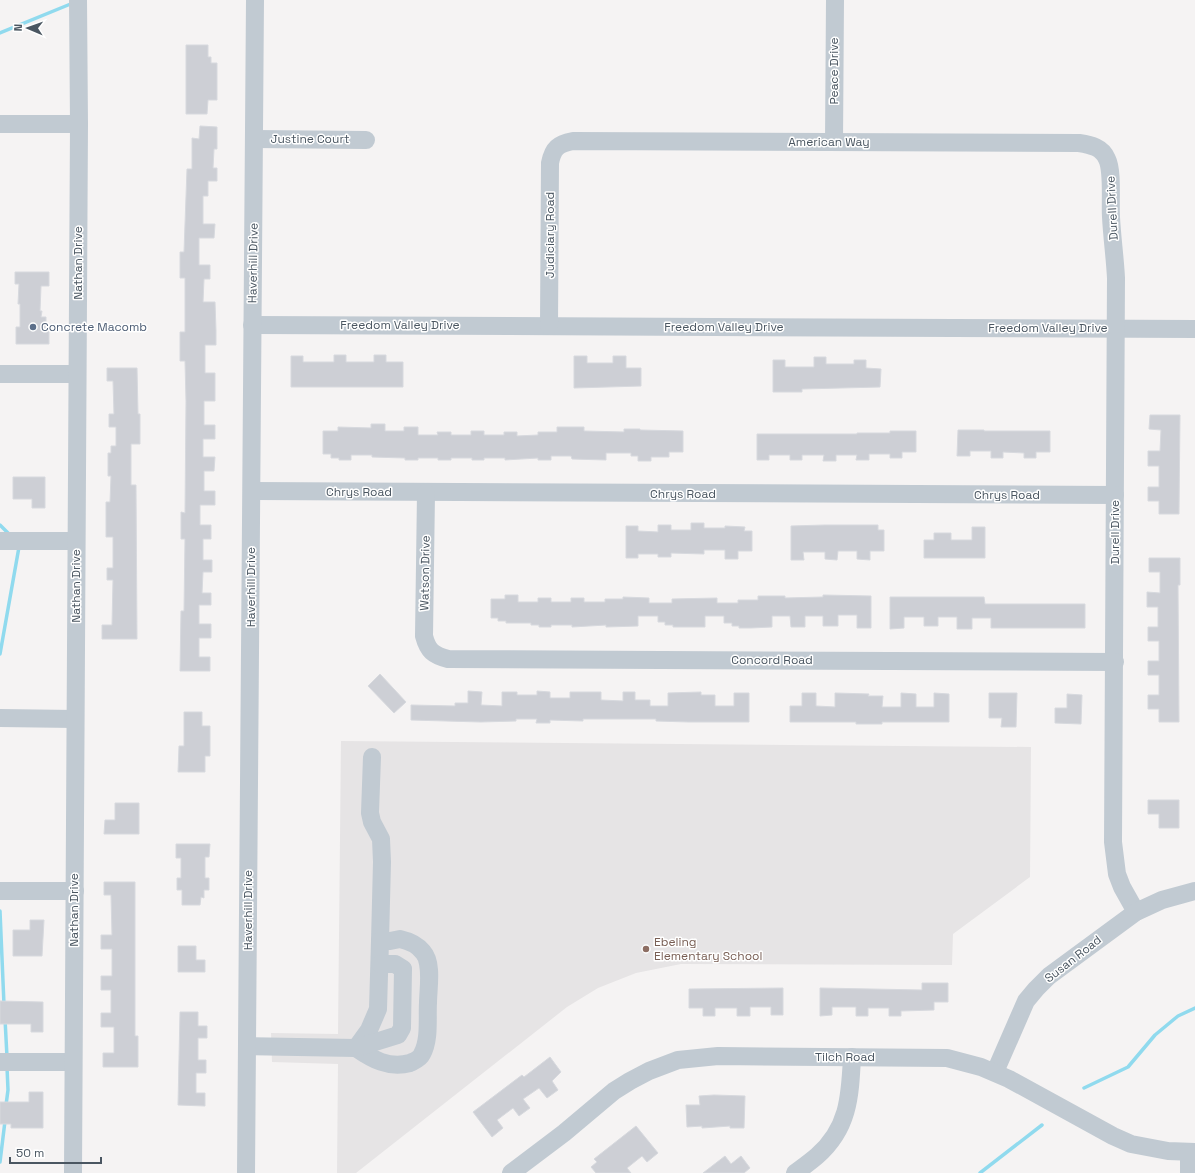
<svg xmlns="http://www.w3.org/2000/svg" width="1195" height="1173" font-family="'Space Grotesk',sans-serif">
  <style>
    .education { fill: #e6e4e5 }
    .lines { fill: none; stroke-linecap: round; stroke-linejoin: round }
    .stream { stroke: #90daee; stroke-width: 3.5 }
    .building { fill: #cdcfd5; stroke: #d7d9de }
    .minor { stroke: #c1cad2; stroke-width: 18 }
    .service-dot { fill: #5c6f8a; stroke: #fff; stroke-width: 1.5 }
    .education-dot { fill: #8d6e63; stroke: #fff; stroke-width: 1.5 }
    .labels { text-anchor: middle; stroke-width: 3; stroke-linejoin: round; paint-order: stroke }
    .street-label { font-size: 12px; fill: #4a5661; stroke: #fff }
    .service-label { font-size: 12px; fill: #4e5e75; stroke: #fff; text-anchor: start }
    .education-label { font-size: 12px; fill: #785e54; stroke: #fff; text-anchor: start }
  </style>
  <rect width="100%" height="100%" fill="#f5f3f3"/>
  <polygon class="education" points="341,741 1031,747 1030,877 953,934 952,965 681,964 636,973 598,988 567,1007 356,1173 337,1173 338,1064 272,1062 271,1033 338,1034"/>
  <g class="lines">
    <g class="stream">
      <polyline points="0,33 73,3"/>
      <polyline points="0,525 10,535"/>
      <polyline points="0,654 19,547"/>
      <polyline points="0,911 4,1005"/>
      <polyline points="5,1019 7,1057"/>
      <polyline points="1084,1088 1128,1067 1155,1035 1178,1016 1195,1008"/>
      <polyline points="6,1105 8,1090 7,1067"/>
      <polyline points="0,1162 5,1121"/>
      <polyline points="980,1173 1042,1125"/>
    </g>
  </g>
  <g class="building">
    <polygon points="186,45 208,45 208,57 211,57 211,63 217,63 217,100 208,100 207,114 186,114"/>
    <polygon points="200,126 217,127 217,149 214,149 213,168 217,168 217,181 208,181 208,196 203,196 203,224 215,224 214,238 199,238 199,265 210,265 210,279 204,279 203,302 215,302 216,331 216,345 205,345 205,373 215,373 215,401 204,401 204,425 215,425 215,439 203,439 203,457 215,457 214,471 204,471 204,491 215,491 215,505 200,505 200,525 211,525 211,539 203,539 203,560 212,560 212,572 203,572 202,593 211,593 211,605 199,605 199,624 211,624 211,638 199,638 199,657 210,657 210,671 180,671 181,611 184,611 185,539 181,539 181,512 185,513 186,401 185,361 180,361 180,332 185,332 185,278 180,278 180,252 184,252 187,169 192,169 192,138 199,139"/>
    <polygon points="15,272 49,272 49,286 41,286 40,311 42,311 41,317 46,317 46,329 49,329 49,344 16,344 16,327 20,327 20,304 18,304 19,284 15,284"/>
    <polygon points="334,355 346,355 346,362 374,362 374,355 386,355 386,362 403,362 403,387 291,387 291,356 303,356 303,362 334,362"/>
    <polygon points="574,356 587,356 587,363 613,363 613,356 626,356 626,368 641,368 641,386 574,388"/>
    <polygon points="814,357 826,357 826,364 854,364 854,360 866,360 866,368 881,369 880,387 802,389 802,392 773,392 773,360 785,360 785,367 814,367"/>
    <polygon points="107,368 137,368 138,414 140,414 140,444 131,444 131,485 136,485 137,639 102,639 102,625 112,625 113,580 107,580 107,568 113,568 113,537 106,537 106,502 110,502 111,476 108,476 108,453 111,453 111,446 116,446 116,427 109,427 109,414 114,414 113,381 107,381"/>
    <polygon points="1150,415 1180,415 1179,514 1159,514 1159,501 1148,501 1148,487 1159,487 1159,466 1148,466 1148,451 1160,451 1161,430 1149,429"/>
    <polygon points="371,424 385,424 385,431 404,431 404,427 418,427 418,435 438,435 437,432 451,432 451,435 471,435 471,431 484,431 484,435 504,435 504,432 517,432 517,436 538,435 538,432 557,432 557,427 584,427 584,431 624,432 624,429 640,429 640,430 683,431 683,452 669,452 669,457 651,457 651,461 638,461 638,456 631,456 631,453 606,453 606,460 572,459 571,456 551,456 551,460 538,460 538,458 505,460 505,458 484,458 484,460 472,460 472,458 451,458 451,460 438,460 438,458 418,458 418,460 405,460 405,458 372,457 372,455 351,455 351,460 339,460 339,458 331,458 331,454 323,454 323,431 338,431 338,427 371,428"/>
    <polygon points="958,430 984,430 984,431 1050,431 1050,452 1036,452 1036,458 1024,458 1024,453 1003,452 1003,458 991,458 991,451 970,451 970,456 957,456"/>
    <polygon points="890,431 916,431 916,452 902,452 902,458 890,458 890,454 869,454 869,460 856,460 857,455 836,455 836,461 823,461 824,455 802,455 802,460 790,460 790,455 769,455 769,460 757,460 757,434 857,434 857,433 890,433"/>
    <polygon points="13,477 45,477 45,508 32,508 32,499 13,499"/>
    <polygon points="691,523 704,523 704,528 725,528 725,526 745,527 744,531 752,531 752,551 738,551 738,559 725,559 725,550 704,550 704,554 671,553 671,557 658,557 658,554 638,554 638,558 626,558 626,526 638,526 638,531 658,532 658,525 671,525 671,530 691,530"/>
    <polygon points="825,525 878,525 878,530 884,530 884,551 870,551 870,560 857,559 857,551 838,551 837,560 825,559 825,552 803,552 804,560 791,560 791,526"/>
    <polygon points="972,527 985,527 985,558 924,558 924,540 934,540 934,533 951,533 951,540 972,540"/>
    <polygon points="1149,558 1180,558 1180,585 1178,585 1179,722 1159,722 1159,709 1148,709 1148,695 1159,695 1159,675 1148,675 1148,661 1159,661 1159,641 1148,641 1148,627 1158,627 1158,607 1147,607 1147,592 1160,593 1160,572 1149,572"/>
    <polygon points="505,595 518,595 518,602 538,602 538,598 551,598 551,602 571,602 571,598 584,598 584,602 605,602 605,599 623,599 623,597 649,598 649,603 672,603 672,599 717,598 717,603 738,603 738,600 758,600 758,596 785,596 785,598 823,597 823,595 871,596 871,628 857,628 857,615 838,615 838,626 823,626 823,616 805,616 805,627 791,627 790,616 772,616 772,627 751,628 739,628 739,626 732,626 732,623 724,623 724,616 705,616 705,627 673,627 673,625 665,625 665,622 658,622 658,616 638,616 638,626 606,627 606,625 572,627 572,625 551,625 551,627 539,627 539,625 531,625 531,623 506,623 506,621 498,621 498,618 491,618 491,599 505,599"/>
    <polygon points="890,597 984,597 985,604 1085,604 1085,628 991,628 991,618 972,618 972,629 957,629 957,617 938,617 938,626 924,626 924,617 904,617 904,628 890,629"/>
    <polygon points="380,674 406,702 394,713 368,686"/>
    <polygon points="468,691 482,692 481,705 502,706 502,692 517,692 517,695 537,695 537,691 550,692 550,698 570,698 570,692 601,692 601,700 623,701 623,692 635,692 635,700 650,700 650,706 668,706 668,693 701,692 701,695 715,695 715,706 734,706 734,693 749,693 749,722 689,722 656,721 656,719 583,719 583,721 550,720 550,723 536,723 537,719 516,719 516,721 481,722 411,720 411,705 455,706 455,703 468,703"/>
    <polygon points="802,693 816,693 816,706 835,707 835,693 869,694 868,696 883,696 882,707 901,707 901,693 916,694 916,707 934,707 934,693 949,694 949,722 882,722 882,724 856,724 856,722 790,722 790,706 802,706"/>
    <polygon points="989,693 1017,693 1016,727 1001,727 1002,718 989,718"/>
    <polygon points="1067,694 1082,695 1081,724 1055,723 1055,708 1067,708"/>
    <polygon points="184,712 202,712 202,726 210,726 210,756 205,756 205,772 178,772 179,746 184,746"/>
    <polygon points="1148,800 1179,800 1179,828 1159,828 1159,814 1148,814"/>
    <polygon points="115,803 139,803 139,834 104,834 105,820 115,820"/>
    <polygon points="176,844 210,844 209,857 205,857 205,878 209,878 209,890 204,890 204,898 201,897 200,905 182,905 182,890 177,890 177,878 181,878 181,858 176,858"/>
    <polygon points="104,882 135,882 135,1036 138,1036 138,1067 103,1067 103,1053 114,1053 114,1027 101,1027 101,1013 111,1013 111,990 101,990 101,976 112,976 112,949 101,949 101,935 112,935 111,895 104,895"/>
    <polygon points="30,920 44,920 42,956 13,956 13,930 30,930"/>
    <polygon points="178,946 196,946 196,960 205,960 205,972 178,972"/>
    <polygon points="922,983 948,983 948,1002 934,1002 934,1010 901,1011 901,1016 889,1016 889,1008 868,1008 868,1016 856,1016 856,1007 832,1007 832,1015 820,1016 820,988 922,990"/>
    <polygon points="783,988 783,1015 771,1015 771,1007 750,1007 750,1016 737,1016 737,1008 715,1008 715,1016 703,1016 703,1008 689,1008 689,989"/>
    <polygon points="0,1001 43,1002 43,1032 31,1032 31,1024 0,1024"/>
    <polygon points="180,1012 198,1012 198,1026 207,1026 207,1038 198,1038 198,1060 206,1060 206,1073 196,1073 196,1093 205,1093 205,1106 178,1105"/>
    <polygon points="550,1057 561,1072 552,1081 558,1090 547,1098 539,1088 523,1099 530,1108 519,1116 513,1108 497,1120 503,1128 492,1137 473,1112 522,1075 524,1077"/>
    <polygon points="29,1092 43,1092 43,1128 11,1128 11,1124 0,1124 0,1102 29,1102"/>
    <polygon points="714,1095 745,1096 744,1128 730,1128 730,1126 702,1128 702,1126 687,1127 686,1105 700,1105 699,1096"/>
    <polygon points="636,1126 658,1153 647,1162 642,1156 627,1168 631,1173 596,1173 591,1167 597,1162 594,1159"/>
    <polygon points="725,1156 731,1164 741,1156 750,1168 744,1173 703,1173"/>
  </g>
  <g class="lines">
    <g class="minor">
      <polyline points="0,124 79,124"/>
      <polyline points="254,139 366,140"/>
      <polyline points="834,142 835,0"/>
      <polyline points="252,325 1195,329"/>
      <path d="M549 326 550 163C553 148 558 144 573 141L1079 143C1091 145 1102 147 1107 159 1113 171 1110 202 1111 217 1112 237 1115 258 1116 278L1113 842 1117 874 1122 887 1136 912"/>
      <polyline points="0,374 77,374"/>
      <polyline points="252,491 1115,495"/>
      <path d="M426 493 424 636C428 651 433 655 448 659L1115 662"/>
      <polyline points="0,541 76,541"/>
      <polyline points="0,718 75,719"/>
      <polyline points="372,757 370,813 372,822 381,839 382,862 380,941"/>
      <polyline points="0,891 75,891"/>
      <path d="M400 939C409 941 417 944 423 952 433 963 428 989 428 1003 427 1018 430 1040 422 1054 420 1059 414 1061 410 1063 389 1069 372 1059 356 1048L369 1030 378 1009 380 941H390Z"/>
      <polyline points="247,1046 356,1048 398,1035 402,1028 403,969 395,964 380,964"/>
      <polyline points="0,1062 73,1062"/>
      <polyline points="995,1072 1026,1001 1036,989 1049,976 1136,912 1162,900 1195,891"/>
      <polyline points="73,1173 79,124 78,0"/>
      <polyline points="246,1173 255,0"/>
      <polyline points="511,1173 564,1133 614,1091 630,1081 649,1071 678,1060 718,1056 947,1058 981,1067 1009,1079 1113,1136 1131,1144 1168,1151 1195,1152"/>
      <path d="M795 1173C803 1167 810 1162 817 1156 849 1128 850 1096 852 1057"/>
      <polyline points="1189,1173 1189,1152"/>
    </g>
  </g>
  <circle class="service-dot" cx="33" cy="327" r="4"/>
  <circle class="education-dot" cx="646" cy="949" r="4"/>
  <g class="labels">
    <g class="street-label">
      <text transform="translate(834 71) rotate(-90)" y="4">Peace Drive</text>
      <text x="310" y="143">Justine Court</text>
      <text x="829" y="146">American Way</text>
      <text transform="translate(1112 208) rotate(-93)" y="4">Durell Drive</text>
      <text transform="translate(550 235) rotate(-90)" y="4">Judiciary Road</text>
      <text transform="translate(78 263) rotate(-90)" y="4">Nathan Drive</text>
      <text transform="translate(253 263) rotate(-89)" y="4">Haverhill Drive</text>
      <text x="400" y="329">Freedom Valley Drive</text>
      <text x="724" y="331">Freedom Valley Drive</text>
      <text x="1048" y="332">Freedom Valley Drive</text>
      <text x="359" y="496">Chrys Road</text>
      <text x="683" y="498">Chrys Road</text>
      <text x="1007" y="499">Chrys Road</text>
      <text transform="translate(1115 532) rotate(-90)" y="4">Durell Drive</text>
      <text transform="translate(425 573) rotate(-89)" y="4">Watson Drive</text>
      <text transform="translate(76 586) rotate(-90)" y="4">Nathan Drive</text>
      <text transform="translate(251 587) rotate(-90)" y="4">Haverhill Drive</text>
      <text x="772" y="664">Concord Road</text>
      <text transform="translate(74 910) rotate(-90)" y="4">Nathan Drive</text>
      <text transform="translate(248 910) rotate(-90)" y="4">Haverhill Drive</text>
      <text transform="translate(1073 959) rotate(-38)" y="4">Susan Road</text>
      <text x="845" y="1061">Tilch Road</text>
    </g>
    <g class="service-label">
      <text x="41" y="331">Concrete Macomb</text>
    </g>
    <g class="education-label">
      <text x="654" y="946">Ebeling<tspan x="654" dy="14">Elementary School</tspan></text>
    </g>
  </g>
  <g transform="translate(28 28) rotate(272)" stroke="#ffffff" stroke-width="3" paint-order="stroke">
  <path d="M0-3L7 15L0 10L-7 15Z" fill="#4a5661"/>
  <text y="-6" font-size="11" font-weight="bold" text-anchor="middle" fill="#4a5661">N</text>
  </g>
  <path d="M10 1157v6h91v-6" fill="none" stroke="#4a5661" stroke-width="2"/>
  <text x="16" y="1157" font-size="12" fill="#4a5661" stroke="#ffffff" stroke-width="3" paint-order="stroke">50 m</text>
</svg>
